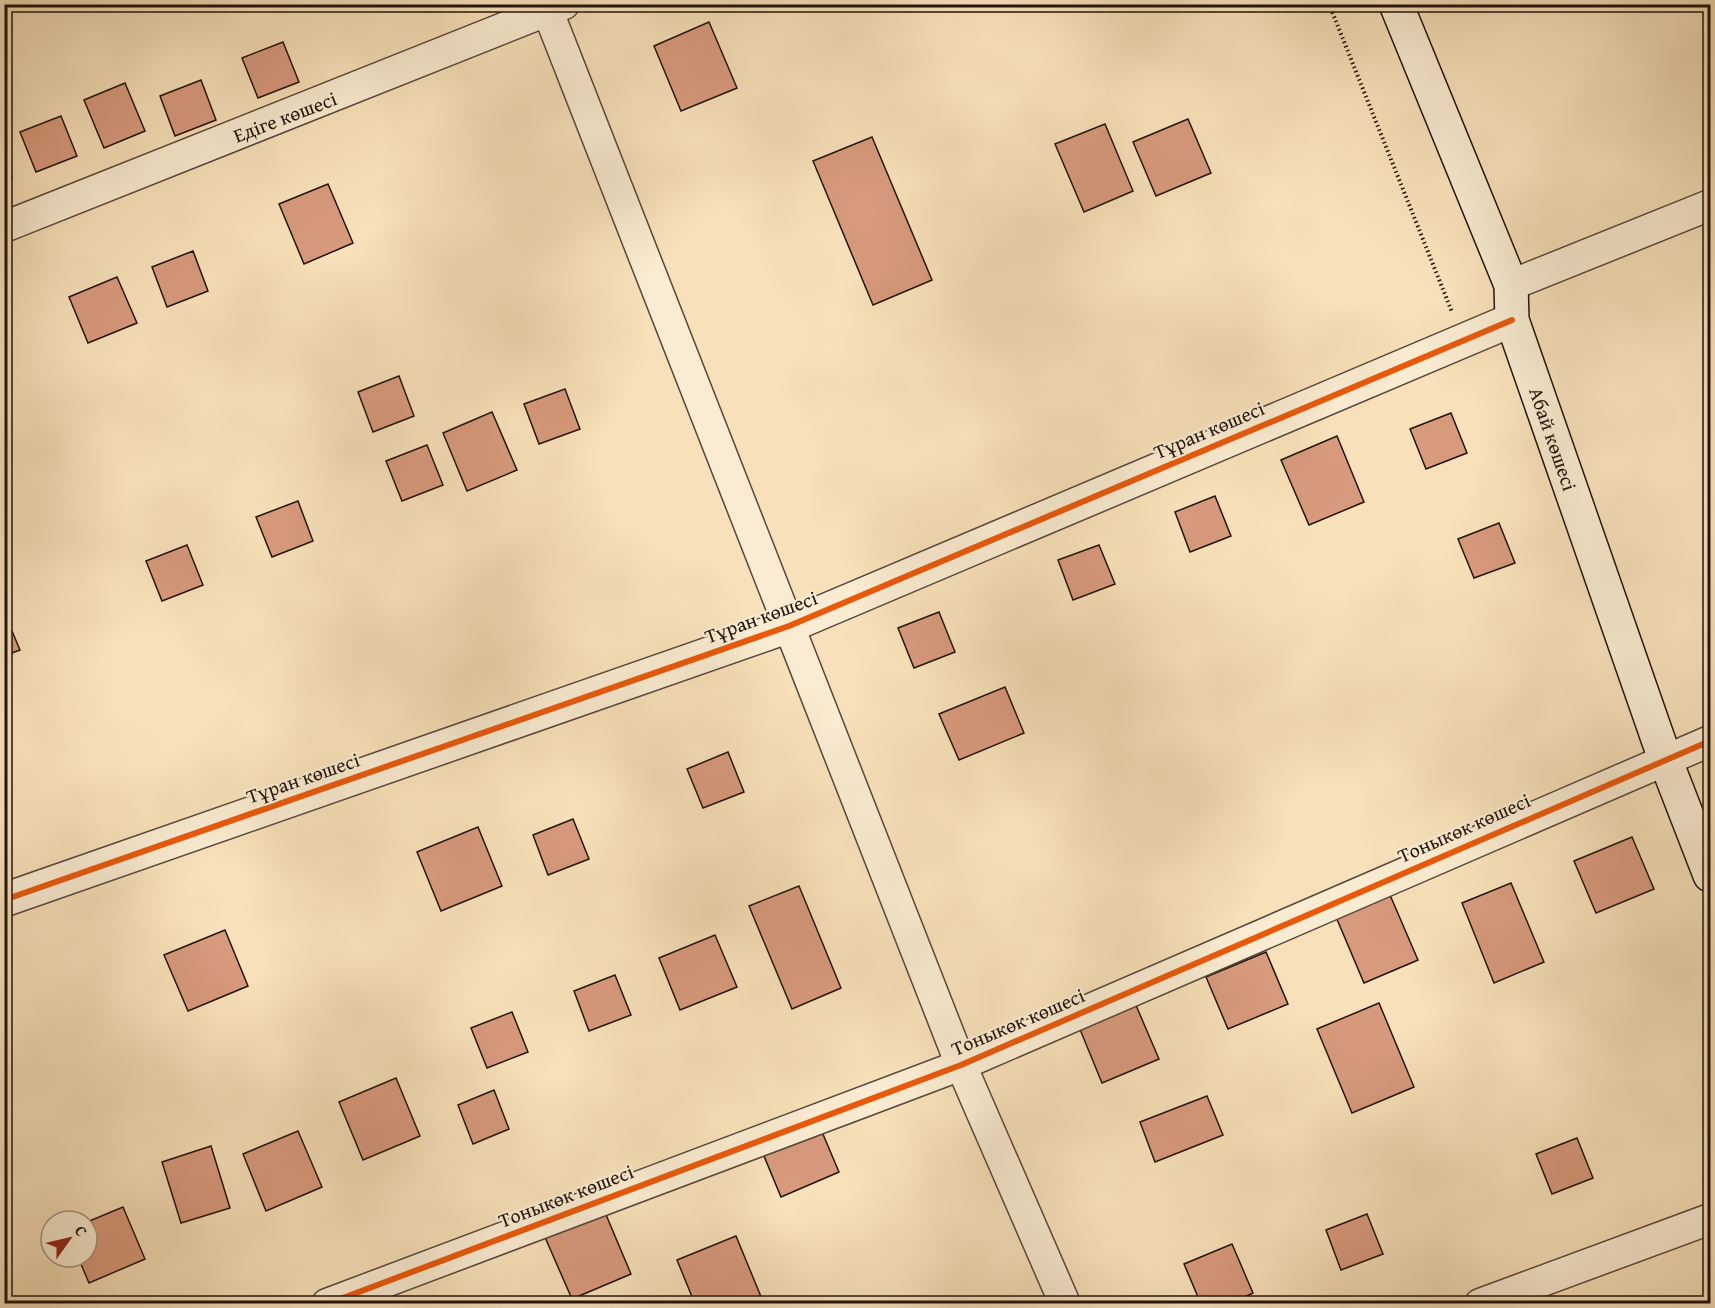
<svg xmlns="http://www.w3.org/2000/svg" width="1715" height="1308" font-family="'Gentium Book Plus',serif">
  <style>
    .building { fill: #d89a7d; stroke: #21130c; stroke-width: 1.5 }
    .lines { fill: none; stroke-linecap: round; stroke-linejoin: round }
    .minor-casing { stroke: #574638; stroke-width: 33 }
    .tertiary-casing { stroke: #574638; stroke-width: 36 }
    .secondary-casing { stroke: #21130c; stroke-width: 36 }
    .path { stroke: #21130c; stroke-width: 4; stroke-dasharray: 1.5 3; stroke-linecap: butt }
    .minor { stroke: #faecd2; stroke-width: 30 }
    .tertiary { stroke: #faecd2; stroke-width: 33 }
    .secondary { stroke: #faecd2; stroke-width: 33 }
    .cycleway-casing { stroke: #faecd2; stroke-width: 10 }
    .cycleway { stroke: #e8590c; stroke-width: 6 }
    .labels { text-anchor: middle; stroke-width: 4.5; stroke-linejoin: round; paint-order: stroke }
    .street-label { font-size: 20px; fill: #21130c; stroke: #faecd2 }
  </style>
  <rect width="100%" height="100%" fill="#f8e1ba"/>
  <filter id="stains"><feTurbulence type="fractalNoise" baseFrequency=".00333" numOctaves="4"/><feColorMatrix values="0 0 0 0 .2 0 0 0 0 .09 0 0 0 0 .02 0 0 0 .5 -.17"/></filter>
  <radialGradient id="worn" r=".72"><stop offset=".6" stop-color="#630" stop-opacity="0"/><stop offset="1" stop-color="#630" stop-opacity=".3"/></radialGradient>
  <g class="building">
    <polygon points="426,4 450,4 429,12"/>
    <polygon points="906,4 927,4 909,12"/>
    <polygon points="709,22 737,88 681,111 654,46"/>
    <polygon points="283,42 299,82 258,98 242,58"/>
    <polygon points="201,80 216,120 175,136 160,96"/>
    <polygon points="125,83 145,131 104,148 84,100"/>
    <polygon points="61,116 77,156 36,172 20,132"/>
    <polygon points="1188,119 1211,173 1156,196 1133,142"/>
    <polygon points="1105,124 1133,191 1084,212 1055,144"/>
    <polygon points="872,137 932,280 873,305 813,161"/>
    <polygon points="4,158 12,177 4,180"/>
    <polygon points="328,184 353,243 304,264 279,204"/>
    <polygon points="193,251 208,291 167,307 152,267"/>
    <polygon points="117,277 137,323 88,343 69,297"/>
    <polygon points="399,376 414,416 373,432 358,392"/>
    <polygon points="565,389 580,429 539,444 524,404"/>
    <polygon points="492,412 517,470 467,491 443,433"/>
    <polygon points="1451,413 1467,453 1426,469 1410,429"/>
    <polygon points="1337,436 1364,502 1309,525 1281,460"/>
    <polygon points="427,445 443,485 402,501 386,461"/>
    <polygon points="1215,496 1231,536 1190,552 1175,512"/>
    <polygon points="298,501 313,541 272,557 256,517"/>
    <polygon points="1499,523 1515,563 1474,578 1458,539"/>
    <polygon points="187,545 203,585 162,601 146,561"/>
    <polygon points="1099,545 1115,584 1073,600 1058,560"/>
    <polygon points="4,612 20,650 4,656"/>
    <polygon points="939,612 955,652 914,668 898,628"/>
    <polygon points="1005,687 1024,733 959,760 939,714"/>
    <polygon points="728,752 744,792 703,808 687,769"/>
    <polygon points="573,819 589,859 548,875 533,835"/>
    <polygon points="478,827 502,886 441,911 417,852"/>
    <polygon points="1632,837 1654,889 1596,913 1574,861"/>
    <polygon points="1511,883 1544,962 1494,983 1462,903"/>
    <polygon points="799,886 841,988 792,1009 749,906"/>
    <polygon points="1390,895 1418,960 1364,983 1336,917"/>
    <polygon points="225,930 248,986 188,1011 164,955"/>
    <polygon points="715,935 737,987 680,1010 659,958"/>
    <polygon points="1266,952 1288,1004 1228,1029 1206,977"/>
    <polygon points="615,975 631,1015 589,1031 574,991"/>
    <polygon points="1135,1003 1159,1059 1102,1083 1079,1027"/>
    <polygon points="1379,1003 1414,1087 1352,1113 1317,1029"/>
    <polygon points="512,1012 528,1052 487,1068 471,1028"/>
    <polygon points="396,1078 420,1136 363,1160 339,1102"/>
    <polygon points="494,1090 509,1129 473,1144 458,1105"/>
    <polygon points="1207,1096 1223,1135 1155,1162 1140,1122"/>
    <polygon points="817,1120 839,1172 781,1197 759,1144"/>
    <polygon points="298,1131 322,1187 266,1211 243,1154"/>
    <polygon points="1577,1138 1593,1178 1552,1194 1536,1154"/>
    <polygon points="211,1146 230,1208 181,1223 162,1162"/>
    <polygon points="123,1207 145,1259 89,1283 78,1257 87,1257 87,1222"/>
    <polygon points="604,1210 631,1274 572,1299 544,1235"/>
    <polygon points="1367,1214 1383,1254 1341,1270 1326,1230"/>
    <polygon points="736,1236 764,1304 695,1304 677,1260"/>
    <polygon points="1232,1244 1253,1293 1229,1304 1201,1304 1184,1264"/>
  </g>
  <g class="lines">
    <g class="minor-casing">
      <g id="minor">
        <polyline points="545,4 961,1065 1065,1304"/>
        <polyline points="4,227 564,4"/>
        <polyline points="1511,285 1710,205"/>
        <polyline points="327,1304 961,1065 1710,741"/>
        <polyline points="1480,1304 1710,1219"/>
      </g>
    </g>
    <g class="tertiary-casing">
      <polyline id="tertiary" points="4,900 789,626 1512,320"/>
    </g>
    <g class="secondary-casing">
      <polyline id="secondary" points="1396,4 1511,285 1512,320 1665,759 1710,875"/>
    </g>
    <polyline class="path" points="1329,4 1452,312"/>
    <use href="#minor" class="minor"/>
    <use href="#tertiary" class="tertiary"/>
    <use href="#secondary" class="secondary"/>
    <g class="cycleway-casing">
      <g id="cycleway">
        <polyline points="4,900 789,626 1512,320"/>
        <polyline points="327,1304 961,1065 1710,741"/>
      </g>
    </g>
    <use href="#cycleway" class="cycleway"/>
  </g>
  <g class="labels">
    <g class="street-label">
      <text transform="translate(285 117) rotate(-21)" y="7">Едіге көшесі</text>
      <text transform="translate(1209 430) rotate(-23)" y="7">Тұран көшесі</text>
      <text transform="translate(1553 439) rotate(71)" y="7">Абай көшесі</text>
      <text transform="translate(761 617) rotate(-20)" y="7">Тұран көшесі</text>
      <text transform="translate(303 778) rotate(-19)" y="7">Тұран көшесі</text>
      <text transform="translate(1464 828) rotate(-24)" y="7">Тоныкөк көшесі</text>
      <text transform="translate(1018 1022) rotate(-23)" y="7">Тоныкөк көшесі</text>
      <text transform="translate(566 1196) rotate(-21)" y="7">Тоныкөк көшесі</text>
    </g>
  </g>
  <rect width="1715" height="1308" fill="none" stroke="#f8e1ba" stroke-width="24"/>
  <rect x="6" y="6" width="1703" height="1296" fill="none" stroke="#21130c" stroke-width="3"/>
  <rect x="12" y="12" width="1691" height="1284" fill="none" stroke="#21130c" stroke-width="1.5"/>
  <g transform="translate(69 1239) rotate(56)"><circle r="28" fill="#faecd2" stroke="#a39583" stroke-width="1.5"/>
  <path d="M0-4.5L10 22L0 15L-10 22Z" fill="#8f2418"/>
  <text y="-9" font-size="16" font-weight="bold" text-anchor="middle" fill="#21130c">С</text>
  </g>
  <rect width="100%" height="100%" filter="url(#stains)"/>
  <rect width="100%" height="100%" fill="url(#worn)"/>
</svg>
